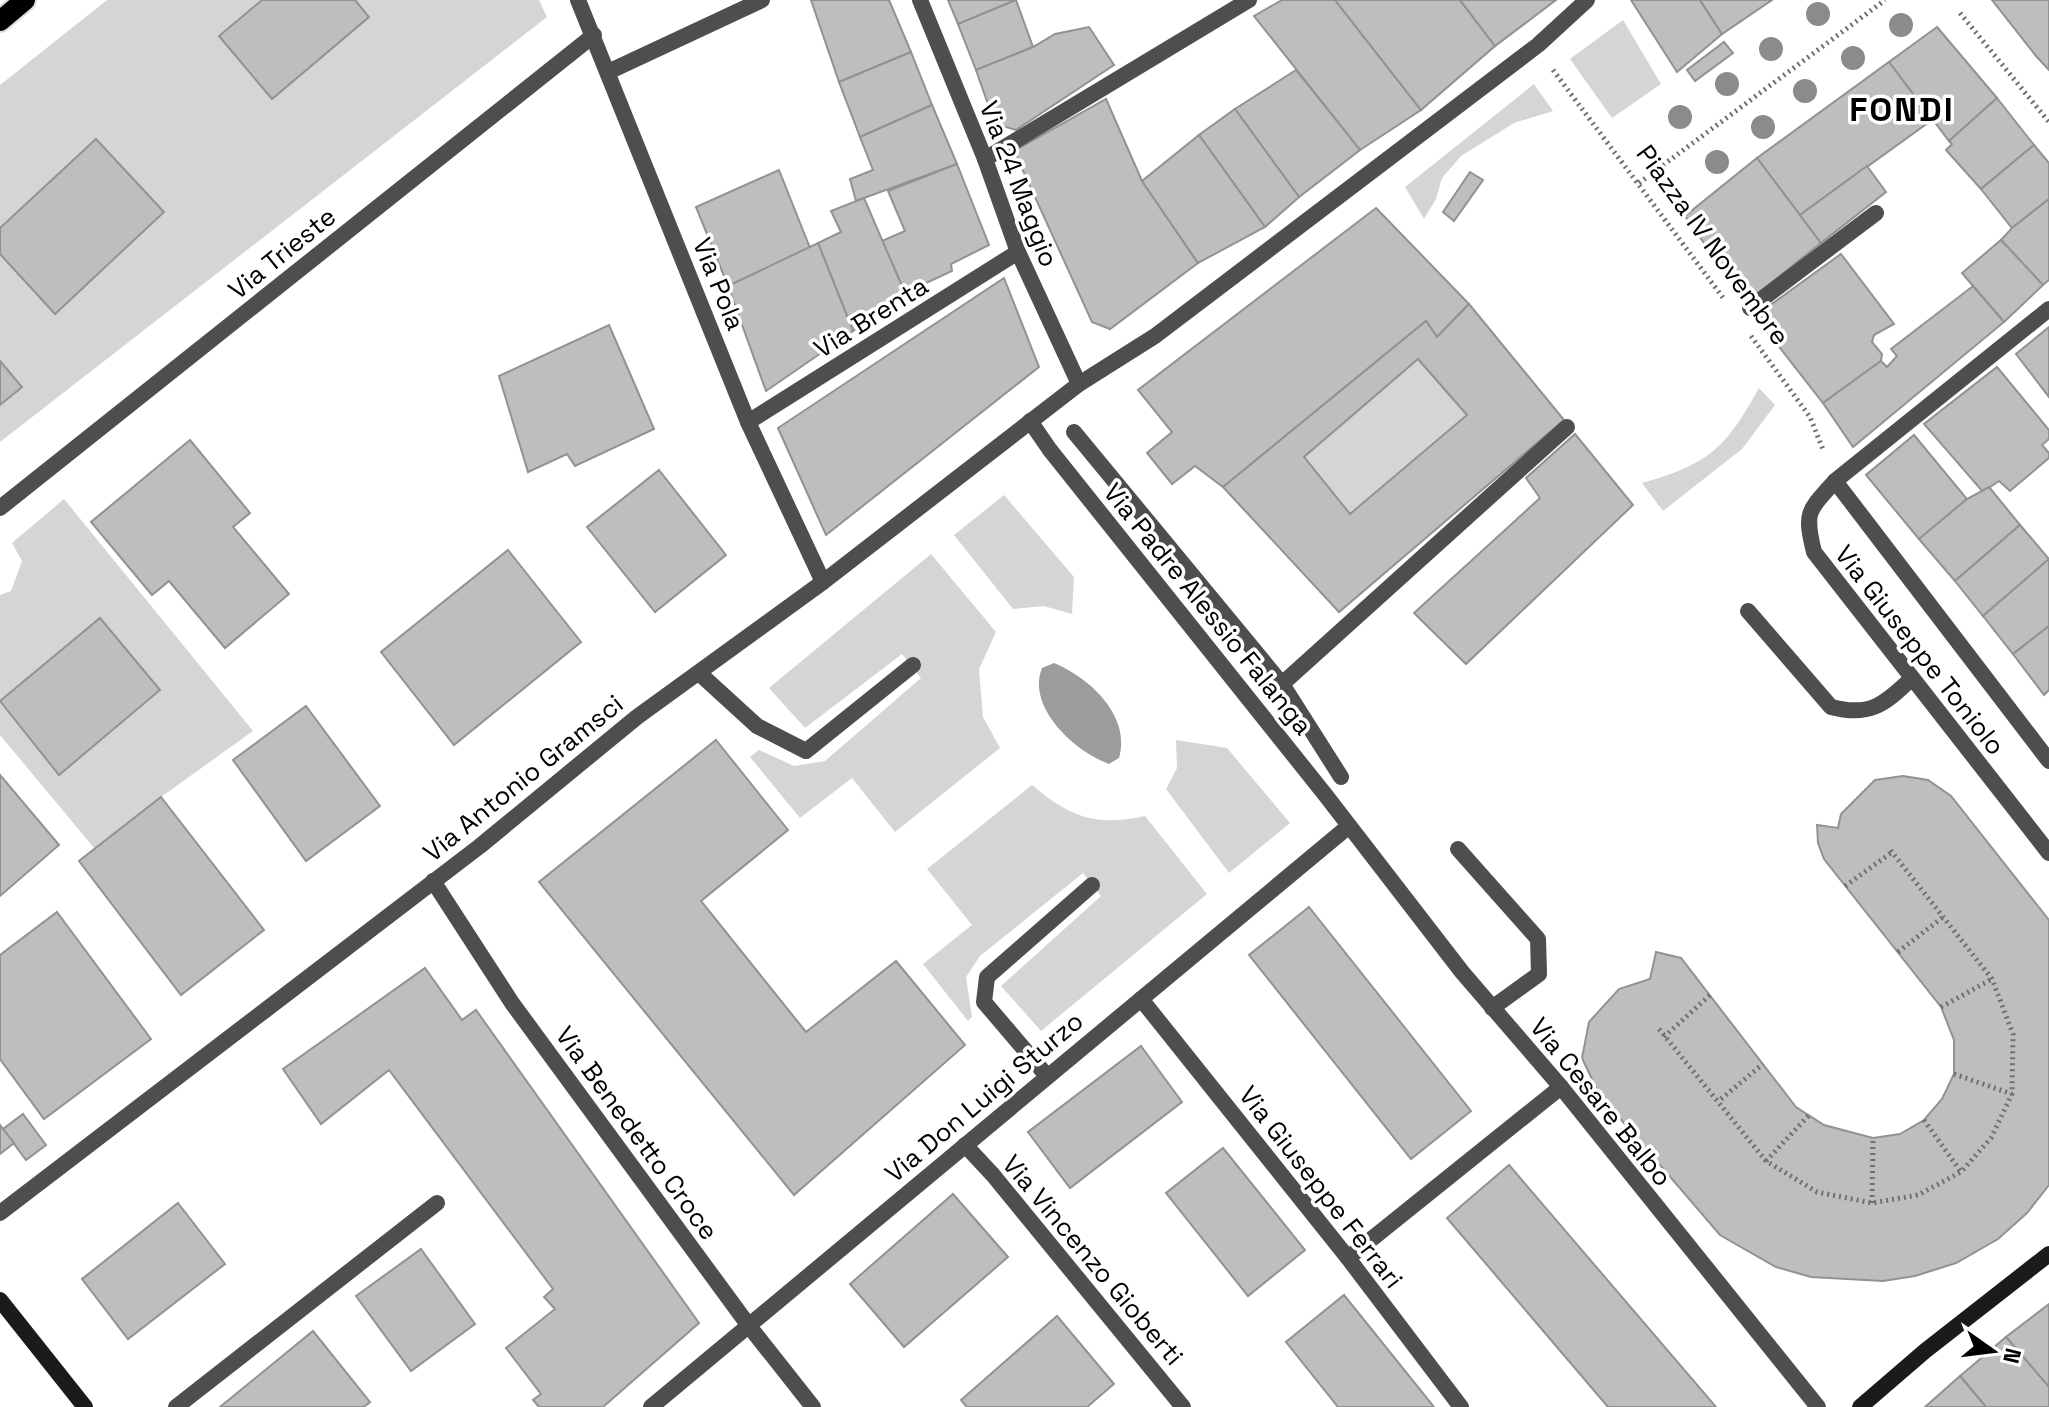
<svg xmlns="http://www.w3.org/2000/svg" width="2049" height="1407" font-family="'Space Grotesk',sans-serif">
  <style>
    .green { fill: #d5d5d5 }
    .water { fill: #9c9c9c }
    .building { fill: #bebebe; stroke: #929292; stroke-width: 2; fill-rule: evenodd }
    .lines { fill: none; stroke-linecap: round; stroke-linejoin: round }
    .primary-casing { stroke: #dbdbdb; stroke-width: 24 }
    .path { stroke: #707070; stroke-width: 5; stroke-dasharray: 2 4; stroke-linecap: butt }
    .lane { stroke: #4e4e4e; stroke-width: 16 }
    .street { stroke: #4e4e4e; stroke-width: 16 }
    .secondary { stroke: #1b1b1b; stroke-width: 16 }
    .primary { stroke: #000; stroke-width: 20 }
    .tree { fill: #8b8b8b }
    .labels { text-anchor: middle; stroke-width: 7; stroke-linejoin: round; paint-order: stroke }
    .street-label { font-size: 26px; fill: #000; stroke: #fff }
    .district-label { font-size: 34px; font-weight: bold; letter-spacing: 2px; fill: #000; stroke: #fff }
  </style>
  <rect width="100%" height="100%" fill="#fff"/>
  <g class="green">
    <polygon points="107,0 262,0 272,98 369,17 355,0 539,0 547,17 0,442 0,405 22,387 0,361 0,254 56,313 164,212 96,139 0,228 0,85"/>
    <polygon points="1623,20 1661,84 1612,118 1570,59"/>
    <polygon points="1534,84 1553,111 1514,123 1461,156 1442,178 1436,199 1424,219 1405,187"/>
    <polygon points="1418,359 1467,415 1350,514 1304,457"/>
    <path d="M1759 388 1775 405 1742 449 1663 511 1642 483C1709 464 1725 449 1759 388Z"/>
    <polygon points="1004,495 1074,577 1072,614 1044,606 1013,609 954,535"/>
    <polygon points="64,499 253,731 161,797 95,849 0,735 0,595 11,591 22,561 12,543"/>
    <polygon points="931,554 996,632 979,669 983,717 1000,748 895,832 852,778 800,818 750,757 759,750 794,766 825,761 921,678 902,654 805,728 769,688"/>
    <polygon points="1176,740 1227,748 1290,823 1229,873 1166,789 1177,768"/>
    <path d="M1032 785C1070 817 1095 827 1145 816L1207 894 1041 1031 1001 986 1101 896 1083 873 980 956 966 977 972 1017 968 1021 923 964 972 925 927 869Z"/>
  </g>
  <path class="water" d="M1054 663C1090 678 1131 716 1119 758L1109 764C1075 752 1026 707 1042 668Z"/>
  <g class="building">
    <polygon points="262,0 355,0 369,17 272,99 219,36"/>
    <polygon points="811,0 889,0 911,52 839,82"/>
    <polygon points="948,0 1016,0 958,24"/>
    <polygon points="1016,0 1033,47 976,70 958,24"/>
    <polygon points="1282,0 1335,0 1421,110 1360,150 1254,16"/>
    <polygon points="1335,0 1460,0 1495,46 1421,110"/>
    <polygon points="1460,0 1556,0 1495,46"/>
    <polygon points="1631,0 1700,0 1722,34 1677,72"/>
    <polygon points="1700,0 1772,0 1722,34"/>
    <polygon points="1992,0 2049,0 2049,70 2036,56"/>
    <polygon points="1089,27 1114,65 1016,130 995,124 976,70 1033,47 1055,34"/>
    <polygon points="1937,27 1997,98 1949,141 1889,62"/>
    <polygon points="1724,42 1733,53 1695,81 1687,70"/>
    <polygon points="911,52 932,105 860,137 839,82"/>
    <polygon points="1889,62 1932,120 1800,215 1757,158"/>
    <polygon points="1296,70 1360,150 1299,197 1235,109"/>
    <polygon points="1997,98 2034,145 1981,189 1946,150 1952,144 1949,141"/>
    <polygon points="1106,99 1142,181 1198,263 1110,329 1092,322 1014,151"/>
    <polygon points="932,105 957,164 856,201 850,179 873,170 860,137"/>
    <polygon points="1235,109 1299,197 1265,227 1199,135"/>
    <polygon points="1199,135 1265,227 1198,263 1142,181"/>
    <polygon points="96,139 164,212 55,314 0,254 0,228"/>
    <polygon points="2034,145 2049,163 2049,199 2012,228 1981,189"/>
    <polygon points="1757,158 1821,243 1746,303 1685,216"/>
    <polygon points="957,164 989,245 951,264 952,271 905,293 882,241 905,231 888,191"/>
    <polygon points="1867,166 1886,192 1821,243 1800,215"/>
    <polygon points="779,170 810,248 728,286 696,207"/>
    <polygon points="1470,172 1483,180 1454,221 1443,212"/>
    <polygon points="864,198 905,293 853,331 818,243 841,232 831,211"/>
    <polygon points="2049,199 2049,280 2043,285 2001,240 2012,228"/>
    <polygon points="1376,208 1469,304 1437,337 1426,321 1223,487 1195,466 1172,484 1147,453 1172,432 1138,390"/>
    <polygon points="2001,240 2043,285 2004,322 1962,273"/>
    <polygon points="818,243 853,331 766,391 728,286"/>
    <polygon points="1841,254 1894,324 1874,335 1872,342 1882,354 1881,361 1823,403 1755,316"/>
    <polygon points="1004,278 1039,367 826,535 778,428"/>
    <polygon points="1973,286 2004,322 1853,447 1823,403 1881,361 1887,367 1897,356 1891,349"/>
    <path d="M1469 304 1564 420 1339 612 1223 487 1426 321 1437 337ZM1418 359 1467 415 1350 514 1304 457Z"/>
    <polygon points="609,325 654,429 575,466 567,454 528,472 499,376"/>
    <polygon points="2049,327 2049,397 2016,354"/>
    <polygon points="0,361 22,387 0,405"/>
    <polygon points="1997,367 2049,430 2049,439 2042,445 2049,453 2049,458 2010,491 1999,481 1983,492 1924,424"/>
    <polygon points="1575,434 1633,505 1466,664 1414,613 1540,498 1526,478"/>
    <polygon points="1914,435 1967,499 1919,539 1866,475"/>
    <polygon points="190,440 250,513 233,527 289,594 225,648 169,581 152,595 91,522"/>
    <polygon points="659,470 726,555 655,612 587,527"/>
    <polygon points="1989,487 2020,525 1955,581 1919,539 1967,499"/>
    <polygon points="2020,525 2049,559 1983,616 1955,581"/>
    <polygon points="508,550 581,642 454,745 381,652"/>
    <polygon points="2049,559 2049,626 2013,654 1983,616"/>
    <polygon points="100,618 160,690 59,775 0,701"/>
    <polygon points="2049,626 2049,690 2044,695 2013,654"/>
    <polygon points="306,706 380,806 306,861 233,760"/>
    <polygon points="716,740 788,830 701,901 806,1032 896,961 965,1045 794,1195 539,882"/>
    <polygon points="0,775 59,845 0,896"/>
    <polygon points="1903,776 1928,780 1951,796 2049,920 2049,1185 2027,1213 1998,1239 1956,1263 1915,1276 1883,1281 1811,1277 1776,1267 1720,1235 1599,1094 1582,1058 1589,1022 1619,989 1650,979 1656,952 1681,958 1796,1107 1824,1125 1873,1138 1900,1134 1924,1120 1942,1099 1954,1074 1954,1040 1941,1007 1824,859 1818,843 1817,825 1838,828 1841,814 1875,780"/>
    <polygon points="161,797 264,930 181,995 79,861"/>
    <polygon points="1309,907 1471,1111 1411,1159 1249,955"/>
    <polygon points="57,912 151,1039 44,1119 0,1059 0,955"/>
    <polygon points="425,968 462,1020 476,1010 699,1323 603,1407 539,1407 533,1400 541,1394 506,1348 555,1309 544,1297 553,1289 389,1070 321,1124 283,1069"/>
    <polygon points="1141,1046 1182,1102 1070,1188 1028,1132"/>
    <polygon points="23,1114 46,1145 26,1160 3,1129"/>
    <polygon points="0,1125 14,1143 0,1154"/>
    <polygon points="1223,1148 1305,1250 1248,1296 1166,1193"/>
    <polygon points="1509,1165 1716,1407 1608,1407 1447,1218"/>
    <polygon points="953,1194 1008,1257 904,1347 850,1284"/>
    <polygon points="178,1203 225,1264 128,1339 82,1279"/>
    <polygon points="421,1249 475,1324 411,1371 356,1296"/>
    <polygon points="1344,1295 1434,1407 1338,1407 1286,1342"/>
    <polygon points="2049,1304 2049,1387 2006,1337"/>
    <polygon points="1057,1316 1114,1384 1087,1407 967,1407 961,1400"/>
    <polygon points="313,1331 370,1402 364,1407 220,1407"/>
    <polygon points="2006,1337 2049,1387 2049,1407 1986,1407 1960,1376"/>
    <polygon points="1960,1376 1986,1407 1925,1407"/>
  </g>
  <g class="lines">
    <g class="primary-casing">
      <polyline id="primary" points="0,21 25,0"/>
    </g>
    <g class="path">
      <polyline points="1960,13 2049,122"/>
      <polyline points="1553,70 1724,299"/>
      <polyline points="1639,183 1885,0"/>
      <polyline points="1751,336 1810,417 1824,452"/>
      <polyline points="1845,886 1891,853"/>
      <polyline points="1898,952 1943,917"/>
      <polyline points="1941,1007 1992,979"/>
      <polyline points="1659,1029 1766,1161 1817,1192 1872,1203 1918,1195 1961,1172 1991,1138 2012,1094 2013,1034 1992,979 1888,847"/>
      <polyline points="1664,1037 1710,995"/>
      <polyline points="1954,1074 2012,1094"/>
      <polyline points="1721,1099 1763,1064"/>
      <polyline points="1924,1120 1961,1172"/>
      <polyline points="1766,1161 1809,1115"/>
      <polyline points="1872,1203 1873,1138"/>
    </g>
    <g class="lane">
      <polyline points="1750,308 1876,213"/>
      <path d="M1748 611 1831 707C1869 717 1884 705 1911 679"/>
      <polyline points="699,673 757,726 806,751 913,665"/>
      <polyline points="1458,849 1538,939 1539,974 1492,1008"/>
      <polyline points="1047,1076 984,1002 987,977 1092,885"/>
    </g>
    <g class="street">
      <polyline points="578,0 748,422 823,582"/>
      <polyline points="920,0 985,159 1018,252 1079,384"/>
      <polyline points="608,72 762,0"/>
      <polyline points="985,159 1249,0"/>
      <polyline points="1030,421 1050,450 1327,797 1462,972 1561,1087 1818,1407"/>
      <polyline points="748,422 1018,252"/>
      <polyline points="1074,432 1282,684 1341,777"/>
      <polyline points="1835,481 2049,309"/>
      <polyline points="0,508 594,35"/>
      <polyline points="1282,684 1567,427"/>
      <path d="M2049 761 1835 481C1808 511 1804 512 1814 552L2049 853"/>
      <polyline points="433,881 512,1003 749,1326 813,1407"/>
      <polyline points="1141,999 1348,1258 1461,1407"/>
      <polyline points="965,1145 993,1175 1183,1407"/>
      <polyline points="0,1213 480,846 637,717 823,582 1079,384 1155,336 1538,45 1587,0"/>
      <polyline points="1348,1258 1561,1087"/>
      <polyline points="176,1407 437,1203"/>
      <polyline points="651,1407 1349,826"/>
    </g>
    <g class="secondary">
      <polyline points="0,1300 85,1407"/>
      <polyline points="1860,1407 1925,1351 2049,1254"/>
    </g>
    <use href="#primary" class="primary"/>
  </g>
  <g class="tree">
    <circle cx="1818" cy="14" r="12"/>
    <circle cx="1901" cy="25" r="12"/>
    <circle cx="1771" cy="49" r="12"/>
    <circle cx="1853" cy="58" r="12"/>
    <circle cx="1727" cy="84" r="12"/>
    <circle cx="1805" cy="91" r="12"/>
    <circle cx="1680" cy="117" r="12"/>
    <circle cx="1763" cy="127" r="12"/>
    <circle cx="1717" cy="162" r="12"/>
  </g>
  <g class="labels">
    <g class="street-label">
      <text transform="translate(1019 184) rotate(69)" y="9">Via 24 Maggio</text>
      <text transform="translate(1713 245) rotate(54)" y="9">Piazza IV Novembre</text>
      <text transform="translate(282 253) rotate(-39)" y="9">Via Trieste</text>
      <text transform="translate(719 284) rotate(68)" y="9">Via Pola</text>
      <text transform="translate(871 317) rotate(-32)" y="9">Via Brenta</text>
      <text transform="translate(1208 609) rotate(51)" y="9">Via Padre Alessio Falanga</text>
      <text transform="translate(1920 650) rotate(52)" y="9">Via Giuseppe Toniolo</text>
      <text transform="translate(523 778) rotate(-39)" y="9">Via Antonio Gramsci</text>
      <text transform="translate(984 1097) rotate(-40)" y="9">Via Don Luigi Sturzo</text>
      <text transform="translate(1601 1102) rotate(51)" y="9">Via Cesare Balbo</text>
      <text transform="translate(637 1133) rotate(54)" y="9">Via Benedetto Croce</text>
      <text transform="translate(1321 1187) rotate(52)" y="9">Via Giuseppe Ferrari</text>
      <text transform="translate(1093 1260) rotate(50)" y="9">Via Vincenzo Gioberti</text>
    </g>
    <g class="district-label">
      <text x="1902" y="121">FONDI</text>
    </g>
  </g>
  <g transform="translate(1993 1351) rotate(104)" stroke="#ffffff" stroke-width="6" paint-order="stroke">
  <path d="M0-6L14 30L0 20L-14 30Z" fill="#000000"/>
  <text y="-12" font-size="22" font-weight="bold" text-anchor="middle" fill="#000000">N</text>
  </g>
</svg>
